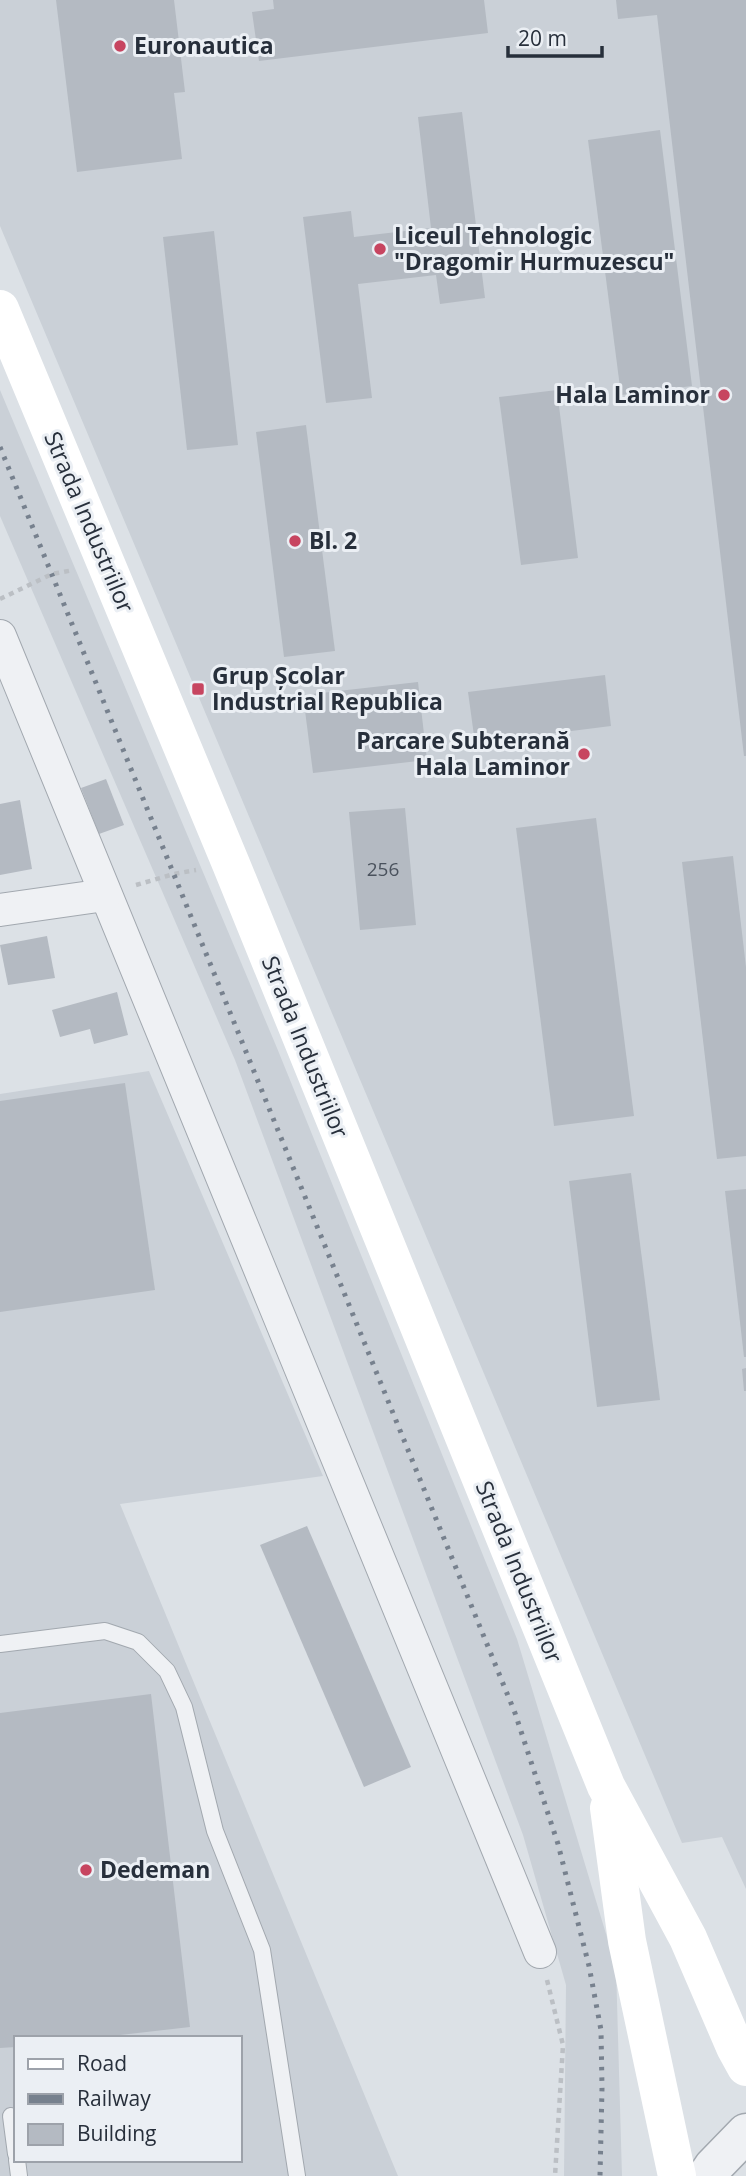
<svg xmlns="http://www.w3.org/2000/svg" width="746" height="2176" font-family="'Open Sans',sans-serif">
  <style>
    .built { fill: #cad0d7; fill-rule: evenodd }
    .building { fill: #b4bac2 }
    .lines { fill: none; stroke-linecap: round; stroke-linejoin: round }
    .service-casing { stroke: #a2a8af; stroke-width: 18 }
    .minor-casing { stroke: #a2a8af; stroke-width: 34 }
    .tertiary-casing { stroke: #a2a8af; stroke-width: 41 }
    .path { stroke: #bbbfc4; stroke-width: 4.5; stroke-dasharray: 5 5; stroke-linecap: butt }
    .service { stroke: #eff1f4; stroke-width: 16 }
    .minor { stroke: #eff1f4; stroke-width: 32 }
    .tertiary { stroke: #eff1f4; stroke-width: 38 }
    .secondary { stroke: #fff; stroke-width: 38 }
    .rail { stroke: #77818e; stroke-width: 5; stroke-dasharray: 3.5 7; stroke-linecap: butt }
    .poi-dot { fill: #c74560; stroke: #ebeff4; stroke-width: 2.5 }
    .labels { text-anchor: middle; stroke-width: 6; stroke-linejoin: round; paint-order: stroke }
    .number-label { font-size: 19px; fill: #4a525d }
    .poi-label { font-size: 23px; font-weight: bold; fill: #272f3b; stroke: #ebeff4; text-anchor: start }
    .street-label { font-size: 23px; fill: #272f3b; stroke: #ebeff4 }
  </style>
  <rect width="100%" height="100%" fill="#dce1e6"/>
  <g class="built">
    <polygon points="0,0 746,0 746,1889 722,1837 682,1843 0,226"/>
    <polygon points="0,390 277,1048 517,1639 616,1967 622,2176 564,2176 566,1985 523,1835 235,1060 0,516"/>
    <path d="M149 1071 323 1476 120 1504 398 2176H0V1094ZM16 2038H240V2160H16Z"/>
  </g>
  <g class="building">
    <polygon points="56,0 174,0 185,92 174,93 182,159 77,172"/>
    <polygon points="273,0 484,0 488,33 259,61 252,12 274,9"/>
    <polygon points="616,0 746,0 746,756 744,756 657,15 618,19"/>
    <polygon points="462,112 485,298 440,304 436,275 358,284 372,398 326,403 303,217 351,211 354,237 431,228 418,117"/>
    <polygon points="660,130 692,386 621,395 588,140"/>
    <polygon points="214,231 238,445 187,450 163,237"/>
    <polygon points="557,390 578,558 521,565 499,397"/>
    <polygon points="306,425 335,651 284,657 256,432"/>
    <polygon points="605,675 611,726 475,743 468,692"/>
    <polygon points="418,682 427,760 313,773 303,695"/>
    <polygon points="106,779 124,825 99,834 81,788"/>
    <polygon points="20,800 32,869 0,875 0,804"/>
    <polygon points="405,808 416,925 360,930 349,812"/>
    <polygon points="596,818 634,1116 554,1126 516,828"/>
    <polygon points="733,856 746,967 746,1156 717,1159 682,862"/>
    <polygon points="47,936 55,978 8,985 0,945"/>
    <polygon points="117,992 128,1035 94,1044 90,1029 60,1037 52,1010"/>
    <polygon points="125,1083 155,1290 0,1312 0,1101"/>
    <polygon points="631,1173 660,1400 597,1407 569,1181"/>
    <polygon points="746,1189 746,1357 744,1357 725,1191"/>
    <polygon points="746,1368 746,1391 744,1391 742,1369"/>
    <polygon points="307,1526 411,1767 364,1787 260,1545"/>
    <polygon points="151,1694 190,2027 94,2038 16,2038 16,2047 0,2048 0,1713"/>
  </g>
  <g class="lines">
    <g class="service-casing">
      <g id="service">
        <polyline points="0,1644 105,1631 138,1642 167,1671 184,1707 215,1831 262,1950 297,2176"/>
        <polyline points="11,2116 16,2154"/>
        <polyline points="17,2160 19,2176"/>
      </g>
    </g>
    <g class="minor-casing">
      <g id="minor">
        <polyline points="0,636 540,1952"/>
        <polyline points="0,910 105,895"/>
      </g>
    </g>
    <g class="tertiary-casing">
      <polyline id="tertiary" points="707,2176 713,2167 746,2133"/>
    </g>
    <g class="path">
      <polyline points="0,599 52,574 74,570"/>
      <polyline points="136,885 174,874 196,870"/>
      <polyline points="547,1980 563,2045 555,2176"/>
    </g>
    <use href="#service" class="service"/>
    <use href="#minor" class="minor"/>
    <use href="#tertiary" class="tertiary"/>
    <g class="secondary">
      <polyline points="0,309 231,864 606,1786 688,1938 735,2047 746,2067"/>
      <polyline points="609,1808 627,1941 677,2176"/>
    </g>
    <polyline class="rail" points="0,447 515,1713 558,1844 589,1966 601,2030 602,2088 600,2176"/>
  </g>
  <g class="poi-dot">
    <circle cx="120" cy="46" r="7"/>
    <circle cx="380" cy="249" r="7"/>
    <circle cx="724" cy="395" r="7"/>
    <circle cx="295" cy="541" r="7"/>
    <rect x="191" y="682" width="14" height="14" rx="3.5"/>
    <circle cx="584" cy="754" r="7"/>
    <circle cx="86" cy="1870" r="7"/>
  </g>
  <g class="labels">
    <g class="number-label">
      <text x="383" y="876">256</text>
    </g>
    <g class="poi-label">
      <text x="134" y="54">Euronautica</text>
      <text x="394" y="244">Liceul Tehnologic<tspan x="394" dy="26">"Dragomir Hurmuzescu"</tspan></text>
      <text x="710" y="403" text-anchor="end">Hala Laminor</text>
      <text x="309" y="549">Bl. 2</text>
      <text x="212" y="684">Grup Școlar<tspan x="212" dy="26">Industrial Republica</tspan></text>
      <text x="570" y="749" text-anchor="end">Parcare Subterană<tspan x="570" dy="26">Hala Laminor</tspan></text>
      <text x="100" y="1878">Dedeman</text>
    </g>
    <g class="street-label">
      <text transform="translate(89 522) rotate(67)" y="8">Strada Industriilor</text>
      <text transform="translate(305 1047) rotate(68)" y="8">Strada Industriilor</text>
      <text transform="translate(519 1572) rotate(68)" y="8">Strada Industriilor</text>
    </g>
  </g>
  <rect x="14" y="2036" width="228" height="126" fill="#ebeff4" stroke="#9da2aa" stroke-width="2"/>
  <rect x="28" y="2059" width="35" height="10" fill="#ffffff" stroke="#9da2aa" stroke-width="2"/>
  <text x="77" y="2071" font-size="21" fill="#272f3b">Road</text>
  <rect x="28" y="2094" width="35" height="10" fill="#77818e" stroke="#9da2aa" stroke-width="2"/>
  <text x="77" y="2106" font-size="21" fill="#272f3b">Railway</text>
  <rect x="28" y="2124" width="35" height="21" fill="#b4bac2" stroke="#9da2aa" stroke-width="2"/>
  <text x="77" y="2141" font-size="21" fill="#272f3b">Building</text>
  <path d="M508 46v10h94v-10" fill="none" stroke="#272f3b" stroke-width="3.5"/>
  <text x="518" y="46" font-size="21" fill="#272f3b" stroke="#ebeff4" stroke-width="5" paint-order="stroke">20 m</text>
</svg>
